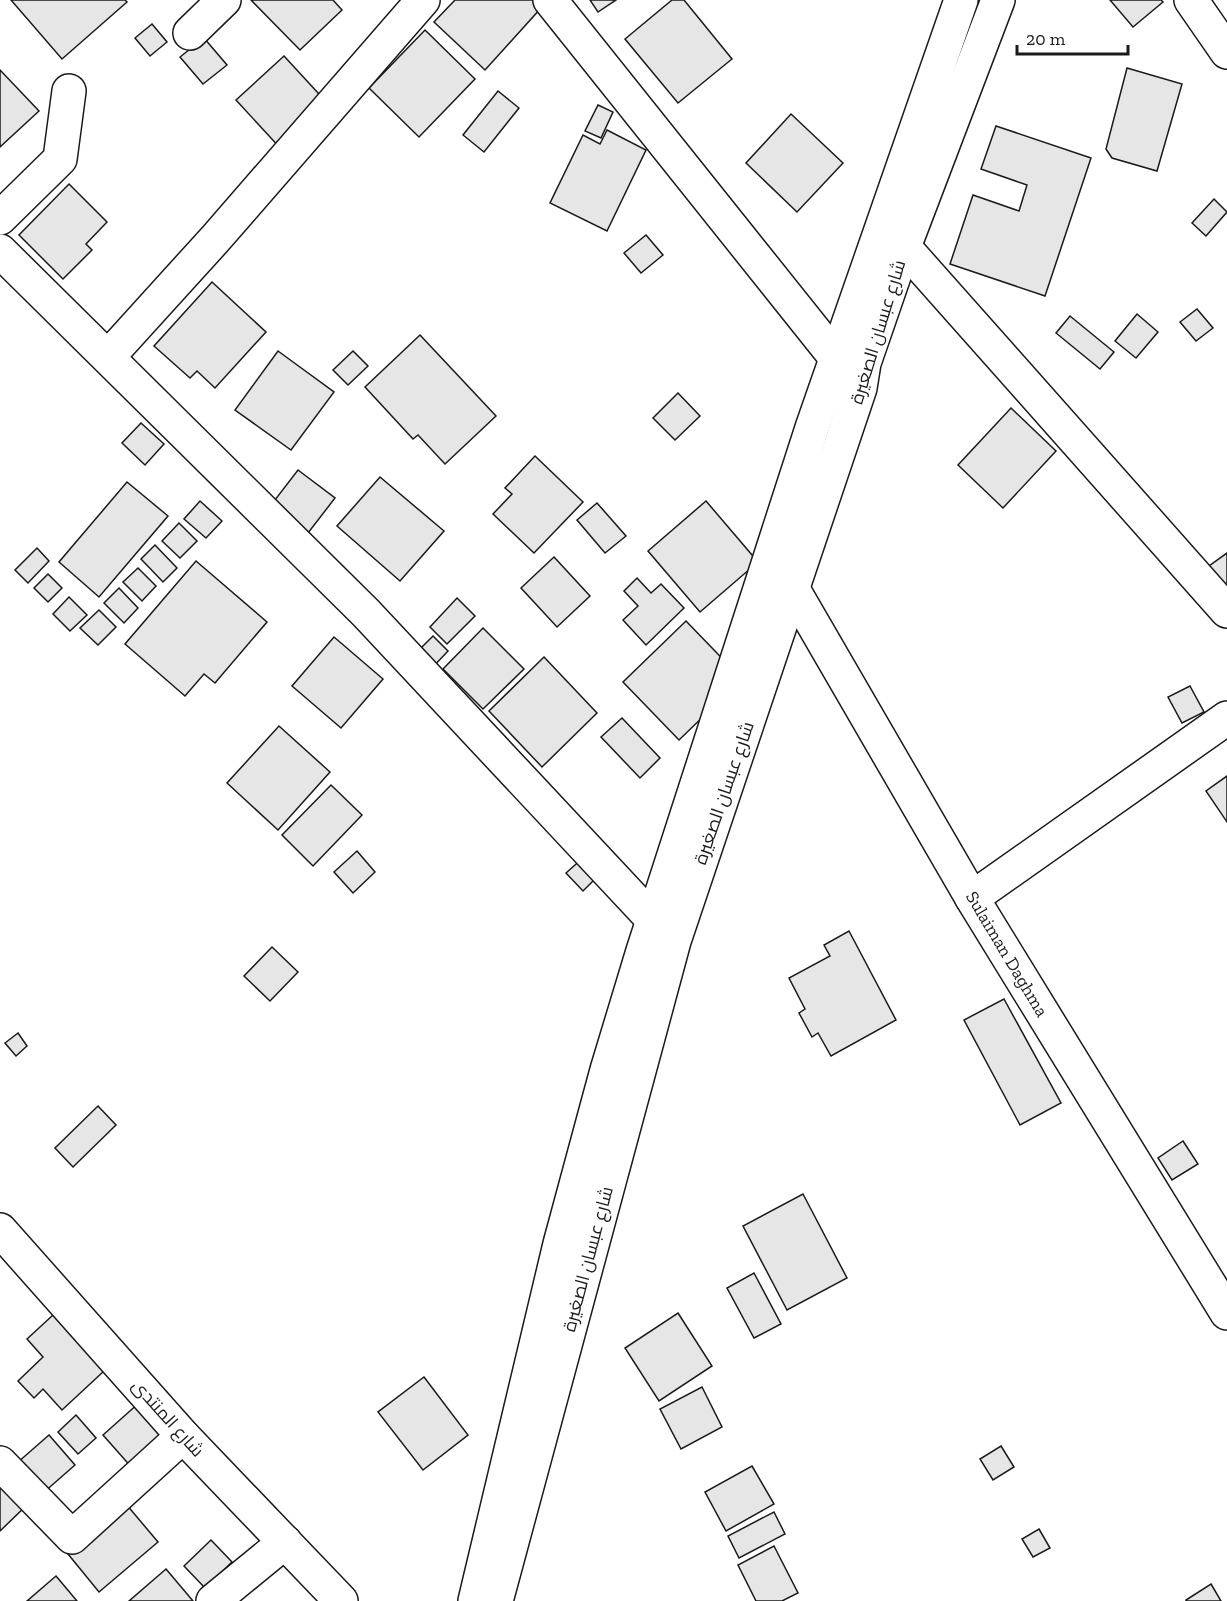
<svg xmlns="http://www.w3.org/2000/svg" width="1227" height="1601" font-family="'Zilla Slab',Cairo,serif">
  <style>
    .building { fill: #e6e6e6; stroke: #1a1a1a; stroke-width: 1.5 }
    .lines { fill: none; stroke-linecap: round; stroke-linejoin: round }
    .minor-casing { stroke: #1a1a1a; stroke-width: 36 }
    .major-casing { stroke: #1a1a1a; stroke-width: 36 }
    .minor { stroke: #fff; stroke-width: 33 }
    .major { stroke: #fff; stroke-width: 33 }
    .labels { text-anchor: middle; stroke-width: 4.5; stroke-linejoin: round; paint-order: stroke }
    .street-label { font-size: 18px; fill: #1a1a1a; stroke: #fff }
  </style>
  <rect width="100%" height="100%" fill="#fff"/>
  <g class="building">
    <polygon points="11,0 125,0 127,2 62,59"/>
    <polygon points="251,0 333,0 342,10 300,50"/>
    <polygon points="455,0 532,0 541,8 485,70 434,22"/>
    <polygon points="590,0 616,0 598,12"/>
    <polygon points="672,0 684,0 732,59 678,103 625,39"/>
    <polygon points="1110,0 1161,0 1163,2 1133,27"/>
    <polygon points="152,24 167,42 150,56 135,38"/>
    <polygon points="425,30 475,79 419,137 369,88"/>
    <polygon points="204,38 227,65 203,84 180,57"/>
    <polygon points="284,56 330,106 282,150 236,100"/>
    <polygon points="1127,68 1182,84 1157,171 1112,158 1106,149"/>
    <polygon points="0,70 39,111 0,147"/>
    <polygon points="498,91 519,108 484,152 463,135"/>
    <polygon points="598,105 613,112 601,138 585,131"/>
    <polygon points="791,114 843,163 797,212 746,163"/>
    <polygon points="996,126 1091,158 1045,296 950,264 973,195 1019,211 1027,185 981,169"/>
    <polygon points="607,130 646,150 607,231 550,203 583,135 600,144"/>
    <polygon points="69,184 107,222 86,244 92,250 63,279 19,235"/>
    <polygon points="1214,199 1227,212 1206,236 1192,223"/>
    <polygon points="646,235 663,255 641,273 624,253"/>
    <polygon points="212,282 266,332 215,388 197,371 190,378 154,346"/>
    <polygon points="1197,309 1213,328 1196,341 1180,322"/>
    <polygon points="1137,314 1158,332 1136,358 1115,341"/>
    <polygon points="1070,316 1114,352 1100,369 1056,333"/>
    <polygon points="420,335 496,416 445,464 418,435 413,439 365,387"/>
    <polygon points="278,351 334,392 291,450 235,410"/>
    <polygon points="353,351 368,366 348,385 333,370"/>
    <polygon points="678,393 700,416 675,440 653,418"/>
    <polygon points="1011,408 1056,451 1003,508 958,465"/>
    <polygon points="141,423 164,444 145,465 122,443"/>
    <polygon points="535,456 583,502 534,553 493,514 512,494 505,488"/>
    <polygon points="298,470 335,498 308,533 271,505"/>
    <polygon points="380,477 444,531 400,581 337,526"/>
    <polygon points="127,482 168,516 99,597 59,562"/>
    <polygon points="200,501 222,521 206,538 184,519"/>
    <polygon points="706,501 758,562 700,612 648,551"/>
    <polygon points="597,503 626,536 605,553 577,520"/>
    <polygon points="179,523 197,541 180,558 162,541"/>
    <polygon points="155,545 177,568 163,582 141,559"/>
    <polygon points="37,548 49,561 28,583 15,570"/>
    <polygon points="1227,553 1227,585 1224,587 1209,566"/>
    <polygon points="554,557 590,596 557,627 521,588"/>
    <polygon points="196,561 267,622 215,683 204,674 185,696 125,644"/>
    <polygon points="138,568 156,586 142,601 123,582"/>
    <polygon points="48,574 62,588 48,602 34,588"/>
    <polygon points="637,578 651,593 661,584 684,608 646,645 623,620 638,606 624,591"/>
    <polygon points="119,588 138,608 124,623 104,603"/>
    <polygon points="69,597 87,615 70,631 53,614"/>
    <polygon points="457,598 475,616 447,644 430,627"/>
    <polygon points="99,610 116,627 98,645 80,628"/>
    <polygon points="686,621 742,679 679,740 623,682"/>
    <polygon points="483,628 524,669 483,709 443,669"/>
    <polygon points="433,636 448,651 431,669 416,653"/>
    <polygon points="334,637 383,679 341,728 292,686"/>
    <polygon points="544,657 597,713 542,767 489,711"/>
    <polygon points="1190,686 1204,712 1182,723 1168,697"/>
    <polygon points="622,718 660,758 640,778 601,737"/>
    <polygon points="279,726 330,772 278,830 227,783"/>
    <polygon points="1227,776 1227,822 1206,791"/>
    <polygon points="331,785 362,815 313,866 282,835"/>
    <polygon points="357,851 375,872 353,893 334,872"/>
    <polygon points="584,857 600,874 583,891 566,873"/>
    <polygon points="849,931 896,1020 831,1056 818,1033 812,1037 799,1013 805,1009 789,978 830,956 824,945"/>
    <polygon points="272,947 298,972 270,1001 244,976"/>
    <polygon points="1004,999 1061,1103 1020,1125 964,1020"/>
    <polygon points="18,1033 27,1046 16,1056 5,1043"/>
    <polygon points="98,1106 116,1125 73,1167 55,1148"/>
    <polygon points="1183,1141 1198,1164 1172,1180 1158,1158"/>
    <polygon points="803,1194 847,1278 787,1310 743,1226"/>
    <polygon points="754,1273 781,1324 754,1338 727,1288"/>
    <polygon points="678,1313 712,1366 659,1401 625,1348"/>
    <polygon points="53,1315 104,1371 62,1410 43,1389 34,1398 18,1381 43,1357 27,1339"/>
    <polygon points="424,1377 468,1435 423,1470 378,1412"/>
    <polygon points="702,1387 722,1427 681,1449 660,1409"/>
    <polygon points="140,1402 170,1436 133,1469 103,1435"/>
    <polygon points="76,1415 96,1438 78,1454 58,1432"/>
    <polygon points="49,1435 75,1465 43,1493 17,1463"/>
    <polygon points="1001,1446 1014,1467 993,1480 980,1459"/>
    <polygon points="752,1466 774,1504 726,1531 705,1492"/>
    <polygon points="0,1479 29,1503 0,1531"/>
    <polygon points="126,1504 158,1542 99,1592 68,1554"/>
    <polygon points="774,1512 785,1534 739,1558 728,1536"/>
    <polygon points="1039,1529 1050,1548 1033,1557 1022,1539"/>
    <polygon points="211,1540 232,1562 205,1588 184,1566"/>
    <polygon points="774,1546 798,1593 782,1601 756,1601 738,1565"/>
    <polygon points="166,1569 193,1601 129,1601"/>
    <polygon points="56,1576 77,1601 27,1601"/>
    <polygon points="1211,1584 1221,1601 1186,1601 1186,1600"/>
  </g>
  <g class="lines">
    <g class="minor-casing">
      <g id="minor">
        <polyline points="550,0 852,378"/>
        <polyline points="1191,0 1227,52"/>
        <polyline points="190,33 224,0"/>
        <polyline points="0,218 60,159 69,91"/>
        <polyline points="904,247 1227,611"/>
        <polyline points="0,251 366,613 671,939"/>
        <polyline points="108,357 216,238 423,0"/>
        <polyline points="794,591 972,898 1227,1313"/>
        <polyline points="972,898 1227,718"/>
        <polyline points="0,1230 183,1436 341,1601"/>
        <polyline points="0,1463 72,1537 183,1436"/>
        <polyline points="213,1601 285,1542"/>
        <polyline points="496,1601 674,941 860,388 864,363 904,247 998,0"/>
      </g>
    </g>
    <g class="major-casing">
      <polyline id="major" points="475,1601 560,1244 607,1070 643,951 812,428 961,0"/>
    </g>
    <use href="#minor" class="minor"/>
    <use href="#major" class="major"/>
  </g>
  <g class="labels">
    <g class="street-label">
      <text transform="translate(878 332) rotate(-73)" y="6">شارع عبسان الصغيرة</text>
      <text transform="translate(724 793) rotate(-71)" y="6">شارع عبسان الصغيرة</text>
      <text transform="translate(1007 954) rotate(59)" y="6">Sulaiman Daghma</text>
      <text transform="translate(588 1259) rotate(-75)" y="6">شارع عبسان الصغيرة</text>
      <text transform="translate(168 1418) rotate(48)" y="6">شارع المنتدى</text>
    </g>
  </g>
  <path d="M1017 45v9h111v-9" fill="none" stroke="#1a1a1a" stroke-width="3"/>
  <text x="1026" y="45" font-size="18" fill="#1a1a1a" stroke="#ffffff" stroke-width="4.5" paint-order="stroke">20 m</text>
</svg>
